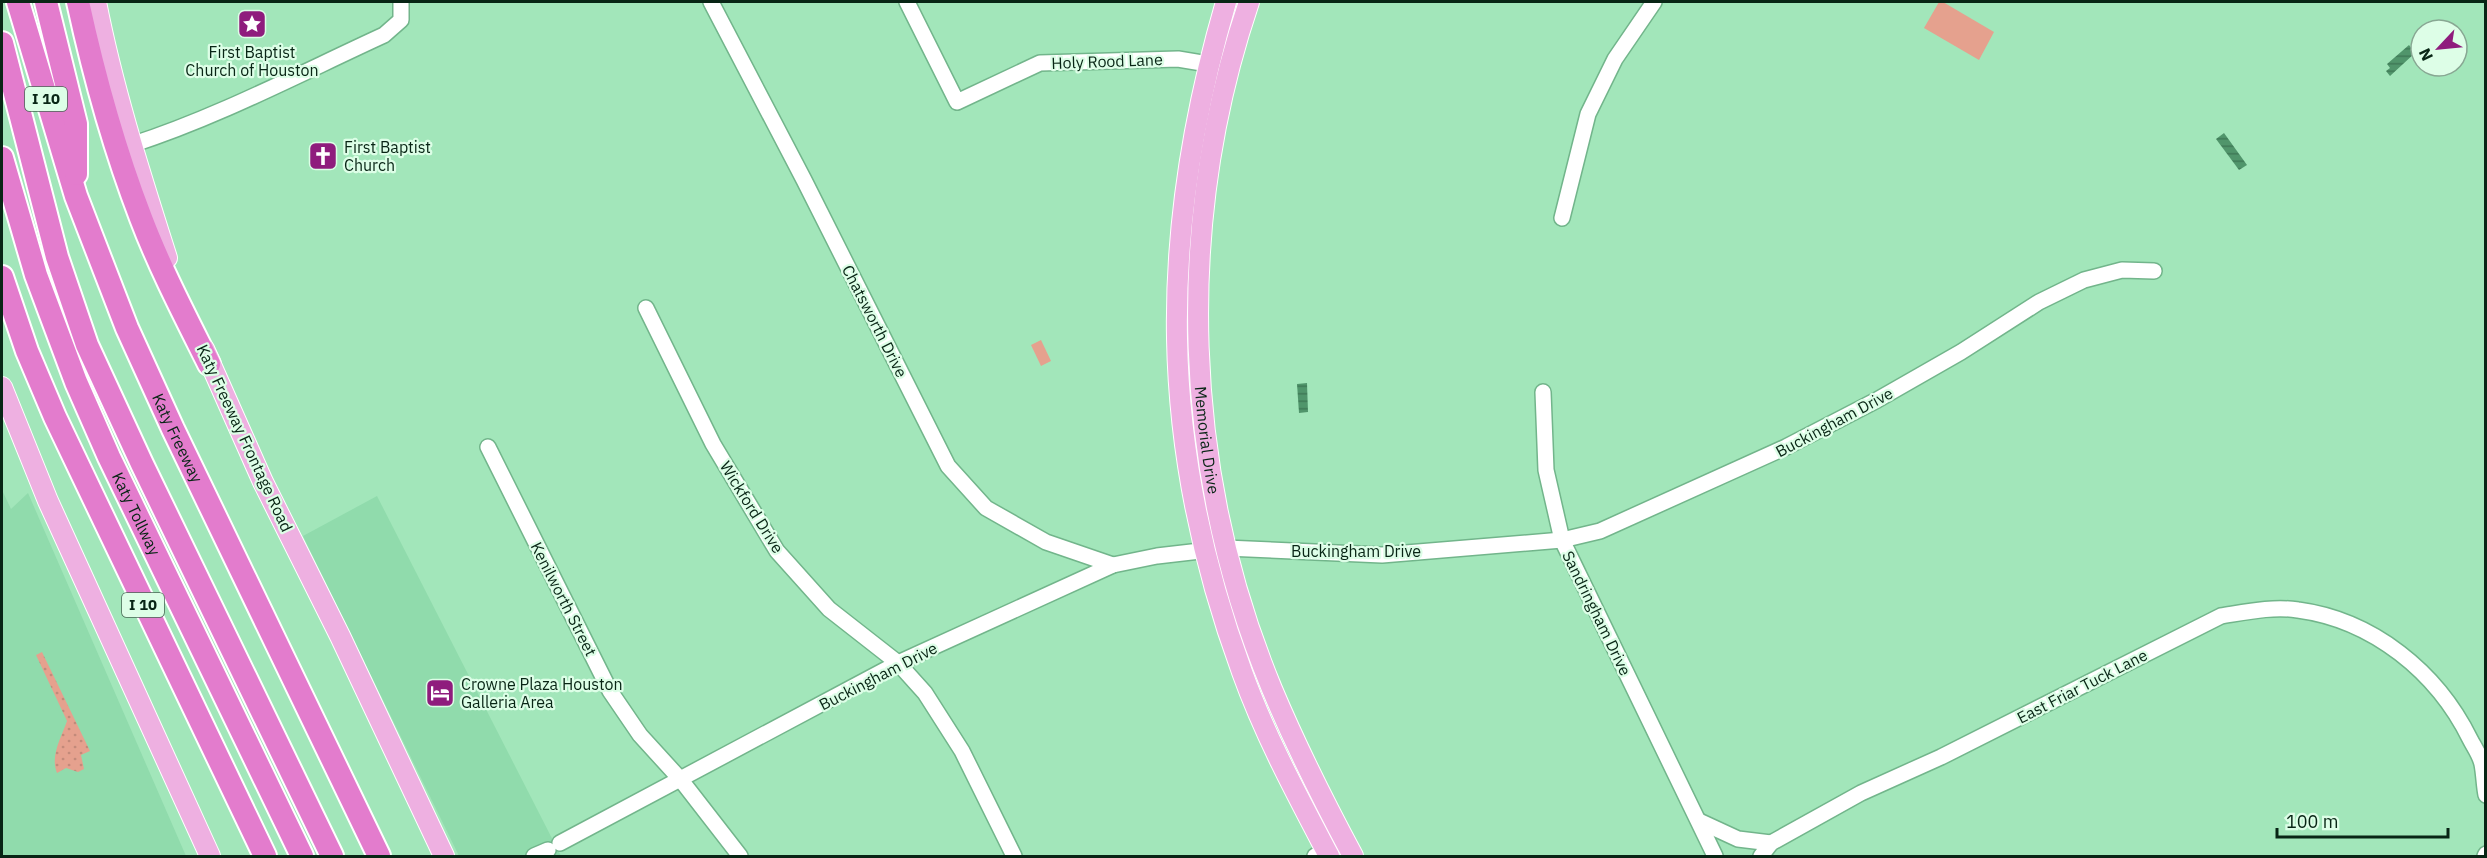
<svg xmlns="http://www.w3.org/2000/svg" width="2487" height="858" font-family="'IBM Plex Sans',sans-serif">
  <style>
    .built { fill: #90dbac }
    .grass { fill: url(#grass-dots) }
    .garden { fill: #e5a18e }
    .water { fill: url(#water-rules) }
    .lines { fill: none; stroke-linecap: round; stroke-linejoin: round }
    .minor-casing { stroke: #72b58b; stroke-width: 18 }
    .major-casing { stroke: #fff; stroke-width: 22 }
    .highway-casing { stroke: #fff; stroke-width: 26 }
    .minor { stroke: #fff; stroke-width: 15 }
    .major { stroke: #eeb0e1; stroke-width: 20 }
    .highway { stroke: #e37ccd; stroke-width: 22 }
    .labels { text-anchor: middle; stroke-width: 4.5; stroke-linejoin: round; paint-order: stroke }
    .shield { fill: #ddfee7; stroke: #486654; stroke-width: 1.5 }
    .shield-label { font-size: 15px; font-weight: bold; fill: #082515 }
    .poi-label { font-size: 16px; fill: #082515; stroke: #ddfee7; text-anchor: start }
    .street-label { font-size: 16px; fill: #082515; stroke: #ddfee7 }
  </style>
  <defs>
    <pattern id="grass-dots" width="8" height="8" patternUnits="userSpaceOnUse" patternTransform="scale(1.5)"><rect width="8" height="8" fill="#e5a18e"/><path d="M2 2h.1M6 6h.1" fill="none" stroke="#c38a7a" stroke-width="1.8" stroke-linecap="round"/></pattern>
    <pattern id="water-rules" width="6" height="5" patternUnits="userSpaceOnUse" patternTransform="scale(1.5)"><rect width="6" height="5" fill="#50956b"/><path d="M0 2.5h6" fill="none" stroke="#407957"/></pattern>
  </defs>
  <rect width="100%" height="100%" fill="#a2e6ba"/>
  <g class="built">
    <polygon points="2,490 11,509 28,493 186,856 2,856"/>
    <polygon points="377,496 561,856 459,856 303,536"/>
  </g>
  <path class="grass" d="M42 652 90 751 81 755 84 769 78 772 66 768 57 773C50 756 61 738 67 721L36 655Z"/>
  <g class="garden">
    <polygon points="1939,2 1943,2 1994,32 1979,60 1924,28"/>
    <polygon points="1041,340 1051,361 1041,366 1031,345"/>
  </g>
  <g class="water">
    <polygon points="2409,45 2415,53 2390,76 2386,71 2390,68 2387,64"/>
    <polygon points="2224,133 2247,165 2239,170 2216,139"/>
    <polygon points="1307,383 1308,412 1299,413 1297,384"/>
  </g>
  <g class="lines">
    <g class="minor-casing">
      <g id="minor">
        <polyline points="711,2 804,180 948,466 986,508 1046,542 1113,565"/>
        <polyline points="907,2 957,102 1040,63 1178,59 1220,66"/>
        <path d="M131 145C218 117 301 73 384 35L401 20V2"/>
        <polyline points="1562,218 1588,114 1615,59 1654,2"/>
        <polyline points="646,308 713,444 777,551 829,609 898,663 925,693 962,751 1014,856"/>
        <polyline points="1543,392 1546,470 1562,540 1715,856"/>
        <polyline points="488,447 610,691 640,735 681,780 740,856"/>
        <polyline points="1699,821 1738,839 1771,843"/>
        <polyline points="560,843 898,663 1113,565 1157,556 1226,548 1382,555 1562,540 1600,531 1786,447 1877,400 1961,352 2039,302 2084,280 2122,270 2154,271"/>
        <polyline points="534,856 548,850"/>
        <polyline points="1315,856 1345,842"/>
        <path d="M1761 856 1771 843 1861 793 1941 757 2221 616C2246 612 2273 606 2298 610 2373 620 2437 672 2470 739 2474 747 2480 755 2482 764 2484 774 2484 785 2486 795"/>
        <polyline points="2485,856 2486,854"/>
      </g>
    </g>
    <g class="major-casing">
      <g id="major">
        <path d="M96 2C113 89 140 173 167 258"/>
        <path d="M1226 2C1158 235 1158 443 1242 672 1265 736 1298 797 1329 856"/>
        <path id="s1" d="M1249 2C1174 224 1182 472 1272 689 1296 746 1324 802 1353 856"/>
        <polyline points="204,349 263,482 340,636 444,856"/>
        <polyline points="2,387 48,501 210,856"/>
      </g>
    </g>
    <g class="highway-casing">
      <g id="highway">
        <path id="s2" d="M18 2 76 196 127 328 173 429 379 856"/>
        <polyline points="46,2 76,124 76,174"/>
        <path d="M78 2C94 75 114 148 141 218 160 268 185 316 209 364"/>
        <polyline points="2,43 57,257 87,345 142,464 332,856"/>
        <path id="s3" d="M2 158 36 275 76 382 109 457 302 856"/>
        <polyline points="2,277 27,351 55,417 265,856"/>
      </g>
    </g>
    <use href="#minor" class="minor"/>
    <use href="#major" class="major"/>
    <use href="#highway" class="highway"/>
  </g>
  <defs>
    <g id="sight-square" transform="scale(1.5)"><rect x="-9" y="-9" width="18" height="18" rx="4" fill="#8f1c7d" stroke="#ddfee7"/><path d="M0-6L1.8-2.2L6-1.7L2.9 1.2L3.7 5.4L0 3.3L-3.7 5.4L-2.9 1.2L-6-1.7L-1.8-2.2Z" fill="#fff"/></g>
    <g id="church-square" transform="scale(1.5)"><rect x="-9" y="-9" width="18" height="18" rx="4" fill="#8f1c7d" stroke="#ddfee7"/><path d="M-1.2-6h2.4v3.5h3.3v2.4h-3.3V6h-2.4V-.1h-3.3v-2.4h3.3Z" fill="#fff"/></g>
    <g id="hotel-square" transform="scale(1.5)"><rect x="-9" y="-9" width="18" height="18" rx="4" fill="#8f1c7d" stroke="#ddfee7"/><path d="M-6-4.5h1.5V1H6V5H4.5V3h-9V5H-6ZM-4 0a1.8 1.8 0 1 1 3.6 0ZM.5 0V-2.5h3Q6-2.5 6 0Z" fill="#fff"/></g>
  </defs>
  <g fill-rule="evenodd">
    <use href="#sight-square" x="252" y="24"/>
    <use href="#church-square" x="323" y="156"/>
    <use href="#hotel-square" x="440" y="693"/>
  </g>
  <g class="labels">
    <g class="shield">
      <rect x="25" y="87" width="42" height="24" rx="4.5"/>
      <rect x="122" y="593" width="42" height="24" rx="4.5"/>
    </g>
    <g class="shield-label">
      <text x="46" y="104">I 10</text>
      <text x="143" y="610">I 10</text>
    </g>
    <g class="poi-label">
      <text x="252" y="58" text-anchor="middle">First Baptist<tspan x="252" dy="18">Church of Houston</tspan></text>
      <text x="344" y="153">First Baptist<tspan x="344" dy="18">Church</tspan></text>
      <text x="461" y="690">Crowne Plaza Houston<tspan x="461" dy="18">Galleria Area</tspan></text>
    </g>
    <g class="street-label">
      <text transform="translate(1107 61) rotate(-2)" y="6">Holy Rood Lane</text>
      <text transform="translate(875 321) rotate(63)" y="6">Chatsworth Drive</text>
      <text transform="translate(1834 422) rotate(-28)" y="6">Buckingham Drive</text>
      <text dy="6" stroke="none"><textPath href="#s2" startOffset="465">Katy Freeway</textPath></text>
      <text transform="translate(245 438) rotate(65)" y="6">Katy Freeway Frontage Road</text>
      <text dy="6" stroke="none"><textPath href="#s1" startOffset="444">Memorial Drive</textPath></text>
      <text transform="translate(752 507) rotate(58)" y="6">Wickford Drive</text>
      <text dy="6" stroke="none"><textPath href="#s3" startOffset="381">Katy Tollway</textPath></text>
      <text x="1356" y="557">Buckingham Drive</text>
      <text transform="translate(564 599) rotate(63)" y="6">Kenilworth Street</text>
      <text transform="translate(1597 613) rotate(64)" y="6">Sandringham Drive</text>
      <text transform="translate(878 676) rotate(-27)" y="6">Buckingham Drive</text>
      <text transform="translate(2082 686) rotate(-27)" y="6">East Friar Tuck Lane</text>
    </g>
  </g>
  <rect width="2487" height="858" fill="none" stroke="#082515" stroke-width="6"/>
  <g transform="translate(2439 48) rotate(244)"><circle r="28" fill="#ddfee7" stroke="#88a793" stroke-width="1.5"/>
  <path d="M0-4.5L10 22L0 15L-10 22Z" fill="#8f1c7d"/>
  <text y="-9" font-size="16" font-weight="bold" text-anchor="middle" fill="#082515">N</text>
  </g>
  <path d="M2277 828v9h171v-9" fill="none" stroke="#082515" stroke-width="3"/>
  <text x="2286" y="828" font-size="18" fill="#082515" stroke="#ddfee7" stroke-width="4.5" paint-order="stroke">100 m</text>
</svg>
